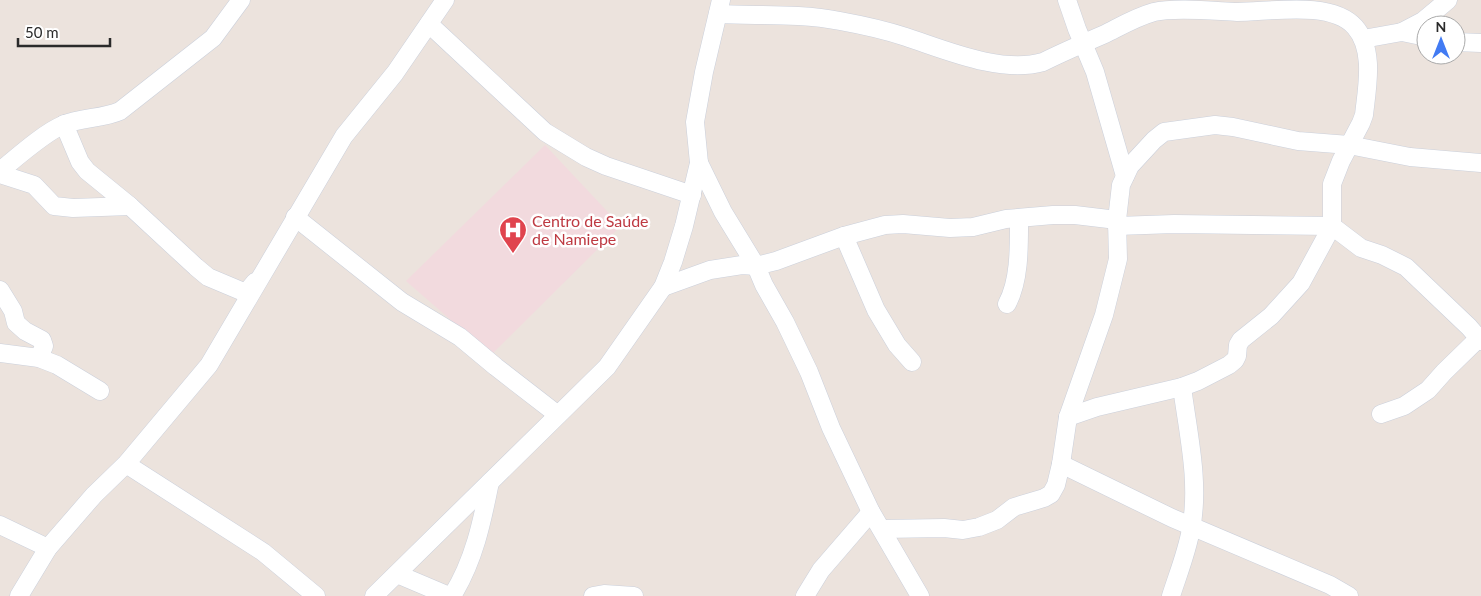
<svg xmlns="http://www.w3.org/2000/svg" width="1481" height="596" font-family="Lato,sans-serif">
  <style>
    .medical { fill: #f2dade }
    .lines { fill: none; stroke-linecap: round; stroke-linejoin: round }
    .minor-casing { stroke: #cbd0db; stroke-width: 19 }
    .minor { stroke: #fff; stroke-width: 18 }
    .labels { text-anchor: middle; stroke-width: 5; stroke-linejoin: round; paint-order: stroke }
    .health-label { font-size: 16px; fill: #be3a42; stroke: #fff; text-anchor: start }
  </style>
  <rect width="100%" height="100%" fill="#ece3dd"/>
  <polygon class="medical" points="545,145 621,226 491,355 406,281"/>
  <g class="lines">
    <g class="minor-casing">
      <g id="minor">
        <polyline points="1067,0 1077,29 1095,72 1125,176"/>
        <path d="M718 14C758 16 800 13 840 21 862 25 885 30 906 37 946 50 1001 74 1043 62 1063 52 1084 43 1105 34 1121 26 1136 17 1154 12 1175 7 1214 11 1237 12 1270 12 1331 0 1355 27 1375 50 1367 87 1364 115L1361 123 1341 161 1332 184V226L1301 283 1271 316 1241 340 1238 345 1237 356 1235 360 1229 365 1198 381 1182 387 1097 407 1068 417"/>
        <polyline points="429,24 545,132 586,157 606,166 692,195"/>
        <polyline points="1402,32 1423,21 1448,0"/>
        <polyline points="1363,39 1402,32 1426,37"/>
        <polyline points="1456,42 1481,43"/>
        <polyline points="64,124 80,162 87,171 130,206 196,267 208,277 246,293 255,282"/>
        <polyline points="699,163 723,212 756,266 764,285 785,322 809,372 831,428 871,512 920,596"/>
        <path d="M0 171C16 158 45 132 63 125 81 117 102 119 120 111L213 38 241 0"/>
        <polyline points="0,174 34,185 54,206 73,208 130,206"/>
        <polyline points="295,217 402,302 460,337 496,367 558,415"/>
        <polyline points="1117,226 1174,224 1332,226 1361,248 1382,255 1406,267 1469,327 1481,341"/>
        <polyline points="844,236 876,310 897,345 912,362"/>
        <polyline points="663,287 710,270 742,265 756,266 776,261 844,236 885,225 903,224 950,228 973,227 1006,219 1053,215 1075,215 1117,220"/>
        <polyline points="0,290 13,311 16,323 25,331 42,340 44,346 39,358"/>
        <path d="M1007 304C1020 280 1019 245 1019 218"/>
        <polyline points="0,353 39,358 57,365 100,391"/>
        <polyline points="1381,414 1404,406 1428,390 1444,372 1481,336"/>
        <polyline points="126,464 263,552 316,596"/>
        <polyline points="1061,464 1172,518 1330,585 1349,596"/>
        <polyline points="0,525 48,548"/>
        <polyline points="882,529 944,528 963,530 979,527 997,520 1014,507 1044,498 1051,494 1056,485 1061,464 1068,417 1104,315 1118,259 1117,220 1121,185 1130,166 1154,140 1164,132 1215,125 1233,127 1298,141 1349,145 1410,157 1481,163"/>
        <polyline points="397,574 449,596"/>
        <polyline points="19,596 48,548 94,495 126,464 209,365 344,136 395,73 445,0"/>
        <polyline points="374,596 607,367 663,287 673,262 684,226 699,163 695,122 704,72 721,0"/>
        <path d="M452 596C474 561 482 522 490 482"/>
        <polyline points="593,596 604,594 634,596"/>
        <polyline points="805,596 821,570 871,512"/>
        <path d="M1171 596C1178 574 1187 552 1191 529 1200 483 1188 433 1182 387"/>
      </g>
    </g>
    <use href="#minor" class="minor"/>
  </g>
  <defs>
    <g id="hospital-pin" transform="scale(1.4375)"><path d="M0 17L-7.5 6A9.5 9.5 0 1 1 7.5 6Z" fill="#e0444e" stroke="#fff"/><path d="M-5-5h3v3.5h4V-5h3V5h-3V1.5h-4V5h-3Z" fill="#fff"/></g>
  </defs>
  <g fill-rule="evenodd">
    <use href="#hospital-pin" x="513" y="230"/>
  </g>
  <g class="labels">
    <g class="health-label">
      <text x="532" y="227">Centro de Saúde<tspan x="532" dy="18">de Namiepe</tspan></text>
    </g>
  </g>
  <g transform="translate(1441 40)"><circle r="24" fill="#ffffff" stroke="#aaaaaa"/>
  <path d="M0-4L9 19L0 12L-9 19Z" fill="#427bf3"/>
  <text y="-8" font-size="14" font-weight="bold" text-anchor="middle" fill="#2a2a2a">N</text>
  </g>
  <path d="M18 38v8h92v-8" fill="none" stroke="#2a2a2a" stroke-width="2.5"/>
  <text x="25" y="38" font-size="15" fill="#2a2a2a" stroke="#ffffff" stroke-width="4" paint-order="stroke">50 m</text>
</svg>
